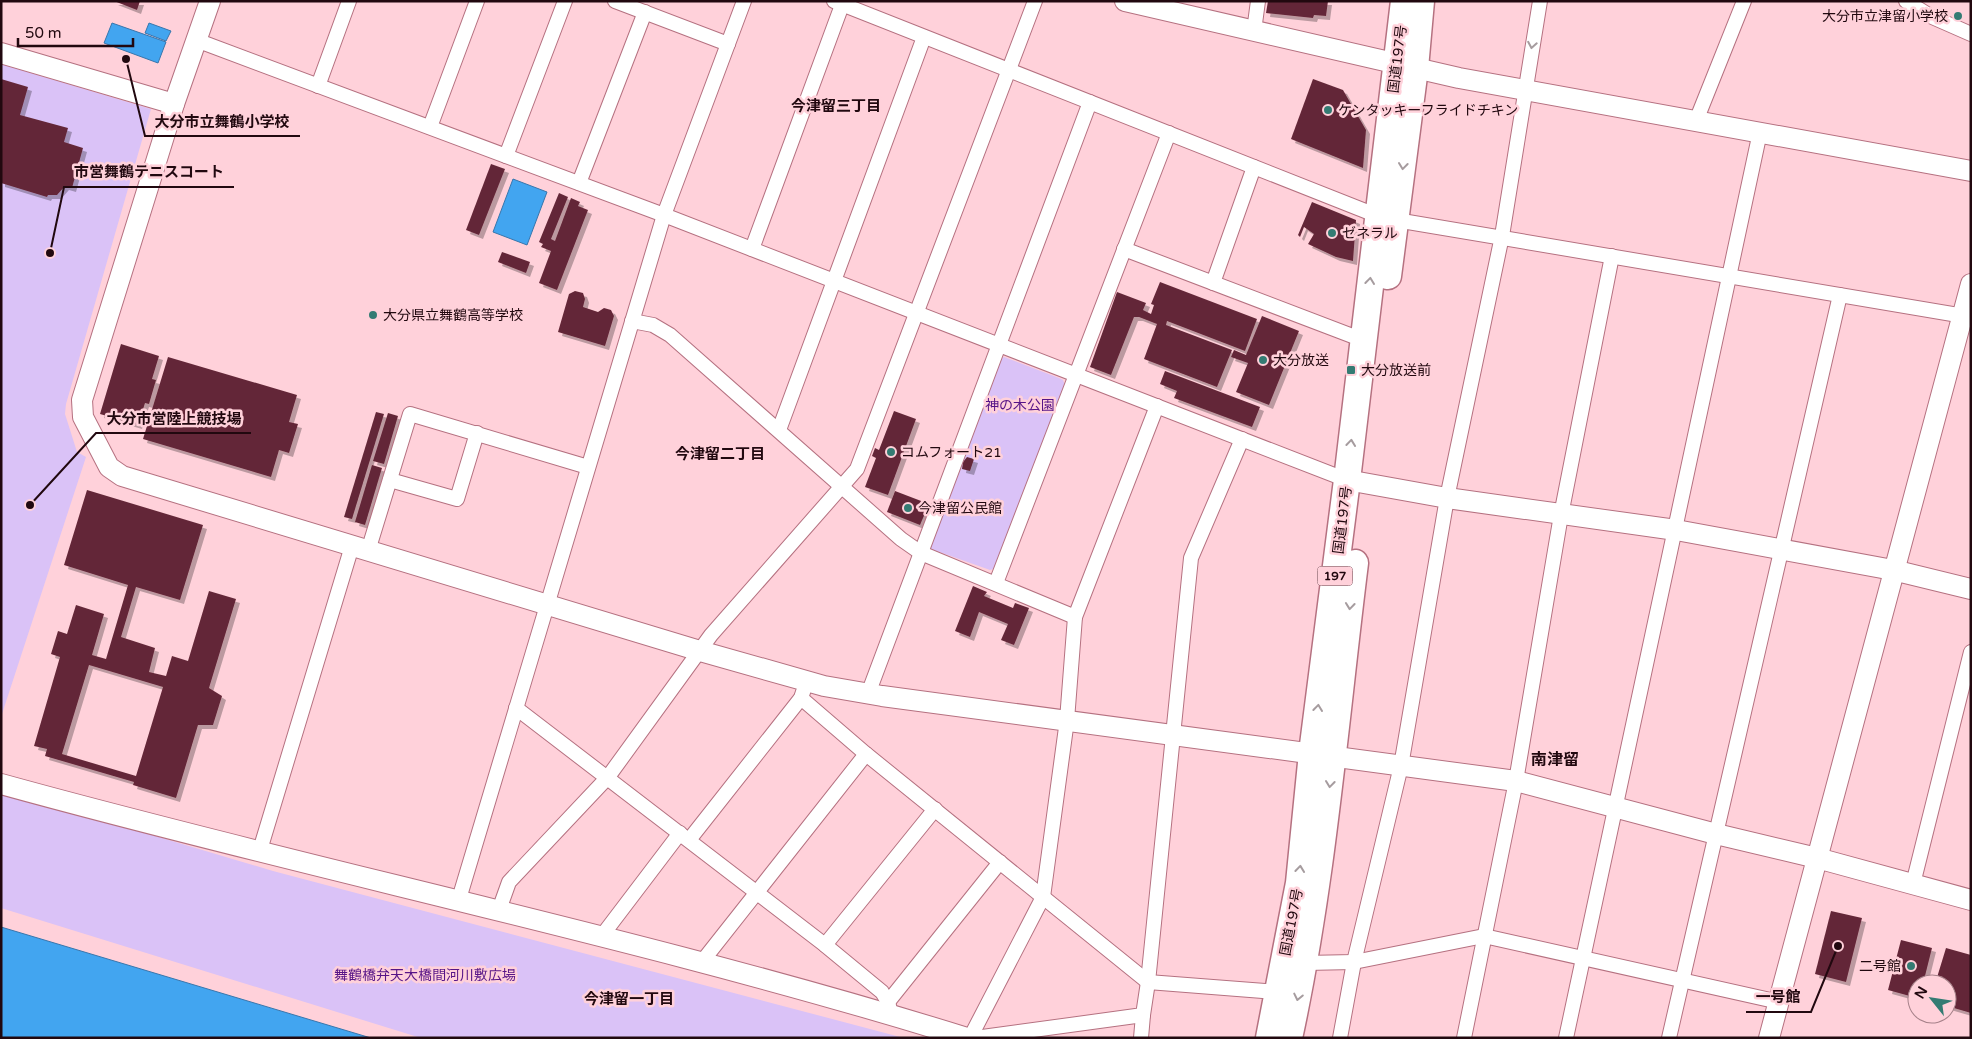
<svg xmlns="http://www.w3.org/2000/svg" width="1972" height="1039" font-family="'Varela Round','Noto Sans JP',sans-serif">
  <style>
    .green { fill: #dac2f7 }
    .water { fill: #42a5f0; stroke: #3876ac }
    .building { fill: #642838; fill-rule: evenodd; filter: url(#shadow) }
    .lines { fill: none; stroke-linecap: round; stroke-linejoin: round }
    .street-casing { stroke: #b57180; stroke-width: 16 }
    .secondary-casing { stroke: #b57180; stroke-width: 22 }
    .highway-casing { stroke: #b57180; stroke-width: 29 }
    .street { stroke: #fff; stroke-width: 14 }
    .secondary { stroke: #fff; stroke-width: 20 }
    .highway { stroke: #fff; stroke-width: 26 }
    .oneway { stroke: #a69c9f }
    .poi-dot { fill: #347b73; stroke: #ffd1da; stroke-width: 2 }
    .labels { text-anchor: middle; stroke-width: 5; stroke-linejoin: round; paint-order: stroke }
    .shield { fill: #ffd1da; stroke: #64444c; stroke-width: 1 }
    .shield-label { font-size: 12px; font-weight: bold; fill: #21080f }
    .poi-label { font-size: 14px; fill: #21080f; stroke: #ffd1da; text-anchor: start }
    .street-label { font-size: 14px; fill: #21080f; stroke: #ffd1da }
    .park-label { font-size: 14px; fill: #571487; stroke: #ffd1da }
    .neighbourhood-label { font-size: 15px; font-weight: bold; fill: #21080f; stroke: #ffd1da }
    .quarter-label { font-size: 16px; font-weight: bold; fill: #21080f; stroke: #ffd1da }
    .leader { fill: none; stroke: #21080f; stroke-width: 2 }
    .callout-dot { fill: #21080f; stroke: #ffd1da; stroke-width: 2 }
    .callout-label { font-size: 15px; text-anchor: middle; font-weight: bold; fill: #21080f; stroke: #ffd1da; stroke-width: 5; stroke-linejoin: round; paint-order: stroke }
  </style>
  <defs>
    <filter id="shadow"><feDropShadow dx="4" dy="4" stdDeviation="0" flood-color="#0004"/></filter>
  </defs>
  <rect width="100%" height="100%" fill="#ffd1da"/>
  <g class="green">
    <polygon points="1,64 151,109 66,404 65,414 77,452 86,457 1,717"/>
    <polygon points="1004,357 1059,378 1063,380 1066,388 996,568 990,570 931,549 929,542 998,359"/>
    <polygon points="1,790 273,871 904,1038 421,1038 1,908"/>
  </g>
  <g class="water">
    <polygon points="112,23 166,42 158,63 104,43"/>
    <polygon points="149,23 171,31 166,41 145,33"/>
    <polygon points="513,179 547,192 527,245 493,232"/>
    <polygon points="1,927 371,1038 1,1038"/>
  </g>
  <g class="building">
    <polygon points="114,1 140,1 137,10"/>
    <polygon points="1268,1 1328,1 1326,16 1314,15 1313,18 1266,13"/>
    <polygon points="1,79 28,87 20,115 68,128 64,142 83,148 72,188 65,186 57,195 48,195 47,197 1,183"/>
    <polygon points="1313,79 1343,90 1366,130 1363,168 1291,139"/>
    <polygon points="491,164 505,169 479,235 466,230"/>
    <polygon points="559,193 568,197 551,239 555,241 571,198 580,202 578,206 588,210 557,290 539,283 551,251 541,247 543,244 539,242"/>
    <polygon points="1312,202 1356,220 1353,261 1336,257 1308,244 1314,234 1304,227 1300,237 1298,235"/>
    <polygon points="502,252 530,262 526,273 498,262"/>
    <polygon points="1160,282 1257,319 1245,351 1167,321 1166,325 1232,350 1217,387 1144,359 1157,324 1139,317 1134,317 1111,375 1090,367 1117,292 1146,303 1143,310 1151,314 1154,305 1151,304"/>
    <polygon points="575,291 583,293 585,299 583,307 598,312 604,308 611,310 614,316 605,346 558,332 569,294"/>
    <polygon points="1262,316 1299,331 1269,405 1236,392 1248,363 1231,357 1234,350 1246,355"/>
    <polygon points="121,344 159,356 152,379 156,380 149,404 145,403 138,425 100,414"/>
    <polygon points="168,357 297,395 289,422 298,424 289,453 279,450 271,477 143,439"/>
    <polygon points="1165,371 1260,407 1252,427 1174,398 1177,391 1160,384"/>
    <polygon points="894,411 916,419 888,495 865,487 876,458 872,456 875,448 879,450"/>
    <polygon points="376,412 384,414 352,519 344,517"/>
    <polygon points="388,413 398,416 384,464 373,461"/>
    <polygon points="967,457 974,459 970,471 962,469 963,462"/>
    <polygon points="372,465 382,468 365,525 355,522"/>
    <path d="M87 490 203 525 180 600 136 587 121 637 155 648 149 672 166 676 172 656 188 661 209 591 236 599 209 688 222 696 213 725H198L176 798 133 785 134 782 45 756 47 749 34 746 60 657 51 654 58 631 67 634 76 605 104 614 92 655 106 659 128 585 64 565ZM89 665 163 687 136 776 62 754Z"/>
    <polygon points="895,491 929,504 920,525 887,512"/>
    <polygon points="973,586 987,592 984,596 1013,608 1015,603 1029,608 1014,645 1001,640 1008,624 979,612 970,637 955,631"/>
    <polygon points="1831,911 1862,918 1846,982 1815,974"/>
    <polygon points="1901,940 1932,948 1923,984 1917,984 1917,998 1888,990"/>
    <polygon points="1946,948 1971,955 1971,1013 1947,1006 1947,984 1935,984"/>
  </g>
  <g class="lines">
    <g class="street-casing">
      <g id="street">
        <polyline points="615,1 728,44"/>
        <polyline points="834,1 1378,216"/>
        <polyline points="1906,1 1930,16 1971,34"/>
        <polyline points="1254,31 1258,1"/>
        <polyline points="196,40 664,215 1347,480"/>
        <polyline points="318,86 349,1"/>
        <polyline points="1696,121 1744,1"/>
        <polyline points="430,127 477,1"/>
        <polyline points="506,156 565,1"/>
        <polyline points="579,183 645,12"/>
        <polyline points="1396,220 1970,317"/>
        <polyline points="752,249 842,5"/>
        <polyline points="1124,249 1363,340"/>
        <polyline points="1213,283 1254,167"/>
        <polyline points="632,321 653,325 670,335 901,539 921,553 1075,617"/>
        <polyline points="779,430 924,37"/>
        <polyline points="390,480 457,499 477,433"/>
        <polyline points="368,551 410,414 588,467"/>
        <polyline points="996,583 1169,133"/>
        <polyline points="868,694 1090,102"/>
        <polyline points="801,698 866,754 1148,982 1277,992"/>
        <polyline points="516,708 825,945 882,992 888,1002 891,1014"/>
        <polyline points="689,840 801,698 804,689"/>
        <polyline points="260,850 352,546"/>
        <polyline points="1913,884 1971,652"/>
        <polyline points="459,899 664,215 744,1"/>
        <polyline points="499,910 509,882 608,777 711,635 857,469 1035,1"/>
        <polyline points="601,937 680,833"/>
        <polyline points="825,945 935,809"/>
        <polyline points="701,963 866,754"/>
        <polyline points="1305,963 1354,962 1484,936 1779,1002"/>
        <polyline points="888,1002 1000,862"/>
        <polyline points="970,1038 1043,897 1067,720 1075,617 1157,406"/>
        <polyline points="975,1038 1143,1015 1148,982 1191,558 1242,439"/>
        <polyline points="1141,1038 1143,1015"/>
        <polyline points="1340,1038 1354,962 1401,766 1447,498 1502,236 1540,1"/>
        <polyline points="1464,1038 1516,781 1561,515 1612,256"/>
        <polyline points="1566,1038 1760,132"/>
        <polyline points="1669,1038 1840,295"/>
      </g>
    </g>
    <g class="secondary-casing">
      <g id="secondary">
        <polyline points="210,1 174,104 82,400 83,417 109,467 122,476 700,651 824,686 882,696 1516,781 1716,834 1817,858 1971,900"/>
        <polyline points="1125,1 1459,78 1971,171"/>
        <polyline points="1,53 174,104"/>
        <polyline points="1347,480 1447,498 1676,530 1893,570 1971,589"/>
        <path d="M1 784C322 873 649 939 967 1038"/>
        <polyline points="1769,1038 1971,284"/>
      </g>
    </g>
    <g class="highway-casing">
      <g id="highway">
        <polyline points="1388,276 1415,68 1421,1"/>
        <polyline points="1269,1038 1299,883 1312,753 1347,480 1404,1"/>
        <path d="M1289 1038C1323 881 1335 722 1355 563"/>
      </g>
    </g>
    <use href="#street" class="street"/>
    <use href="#secondary" class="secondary"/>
    <use href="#highway" class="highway"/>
  </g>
  <defs><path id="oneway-chevron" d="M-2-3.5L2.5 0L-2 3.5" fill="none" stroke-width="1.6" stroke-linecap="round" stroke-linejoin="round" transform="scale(1.25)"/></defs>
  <g class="oneway">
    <use href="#oneway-chevron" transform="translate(1532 45) rotate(100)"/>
    <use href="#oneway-chevron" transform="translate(1403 166) rotate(97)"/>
    <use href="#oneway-chevron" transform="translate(1370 281) rotate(-83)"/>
    <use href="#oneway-chevron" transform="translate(1351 443) rotate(-84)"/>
    <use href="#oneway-chevron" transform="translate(1350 606) rotate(96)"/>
    <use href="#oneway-chevron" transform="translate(1318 708) rotate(-83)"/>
    <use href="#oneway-chevron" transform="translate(1330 784) rotate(97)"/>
    <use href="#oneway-chevron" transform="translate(1300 869) rotate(-84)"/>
    <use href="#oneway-chevron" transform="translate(1298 997) rotate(102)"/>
  </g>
  <g class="poi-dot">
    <circle cx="1958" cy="16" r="5"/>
    <circle cx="1328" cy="110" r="5"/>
    <circle cx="1332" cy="233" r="5"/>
    <circle cx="373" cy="315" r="5"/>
    <circle cx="1263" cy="360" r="5"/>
    <rect x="1346" y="365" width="10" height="10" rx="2.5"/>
    <circle cx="891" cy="452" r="5"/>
    <circle cx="908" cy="508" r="5"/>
    <circle cx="1911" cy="966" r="5"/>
  </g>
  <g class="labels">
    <rect class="shield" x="1317.5" y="566.5" width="35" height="19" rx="4"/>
    <g class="shield-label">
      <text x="1335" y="580">197</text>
    </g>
    <g class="poi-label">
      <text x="1948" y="21" text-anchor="end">大分市立津留小学校</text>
      <text x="1338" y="115">ケンタッキーフライドチキン</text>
      <text x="1342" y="238">ゼネラル</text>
      <text x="383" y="320">大分県立舞鶴高等学校</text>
      <text x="1273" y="365">大分放送</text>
      <text x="1361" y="375">大分放送前</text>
      <text x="901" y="457">コムフォート21</text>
      <text x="918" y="513">今津留公民館</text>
      <text x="1901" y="971" text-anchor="end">二号館</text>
    </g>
    <g class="street-label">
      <text transform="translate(1397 59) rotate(-83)" y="5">国道197号</text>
      <text transform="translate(1342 520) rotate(-83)" y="5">国道197号</text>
      <text transform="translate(1291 922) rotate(-79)" y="5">国道197号</text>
    </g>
    <g class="park-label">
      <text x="1020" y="410">神の木公園</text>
      <text x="425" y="980">舞鶴橋弁天大橋間河川敷広場</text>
    </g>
    <g class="neighbourhood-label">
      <text x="836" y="111">今津留三丁目</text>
      <text x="720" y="459">今津留二丁目</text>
      <text x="629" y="1004">今津留一丁目</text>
    </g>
    <g class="quarter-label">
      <text x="1555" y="765">南津留</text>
    </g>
  </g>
  <path class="leader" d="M126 59L145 136H300M50 253L64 187H234M30 505L96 433H251M1838 946L1811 1012H1746"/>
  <g class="callout-dot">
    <circle cx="126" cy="59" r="5"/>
    <circle cx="50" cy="253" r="5"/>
    <circle cx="30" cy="505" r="5"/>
    <circle cx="1838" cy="946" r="5"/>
  </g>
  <g class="callout-label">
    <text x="222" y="127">大分市立舞鶴小学校</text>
    <text x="149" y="177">市営舞鶴テニスコート</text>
    <text x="174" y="424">大分市営陸上競技場</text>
    <text x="1778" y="1002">一号館</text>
  </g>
  <rect width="1972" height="1039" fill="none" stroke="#21080f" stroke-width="5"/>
  <g transform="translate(1932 999) rotate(300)"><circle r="24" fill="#ffd1da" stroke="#a68189"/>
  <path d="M0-4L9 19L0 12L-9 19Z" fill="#347b73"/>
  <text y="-8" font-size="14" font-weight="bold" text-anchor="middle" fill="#21080f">N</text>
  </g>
  <path d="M18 38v8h115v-8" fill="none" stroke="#21080f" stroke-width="2.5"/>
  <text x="25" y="38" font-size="15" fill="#21080f" stroke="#ffd1da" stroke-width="4" paint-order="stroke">50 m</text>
</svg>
